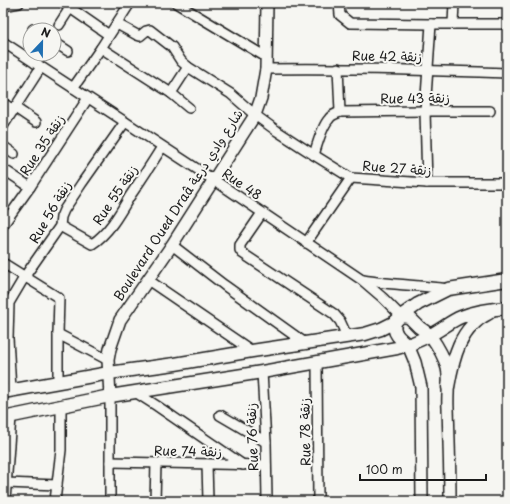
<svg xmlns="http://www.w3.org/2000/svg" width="510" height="504" font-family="'Playpen Sans','Playpen Sans Arabic',sans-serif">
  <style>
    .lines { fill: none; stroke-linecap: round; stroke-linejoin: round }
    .minor-casing { stroke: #1c1c1c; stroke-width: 12 }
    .tertiary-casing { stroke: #1c1c1c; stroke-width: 14 }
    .secondary-casing { stroke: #1c1c1c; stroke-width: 15 }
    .minor { stroke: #f6f6f2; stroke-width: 9 }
    .tertiary { stroke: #f6f6f2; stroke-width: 11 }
    .secondary { stroke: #f6f6f2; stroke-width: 12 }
    .labels { text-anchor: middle; stroke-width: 4; stroke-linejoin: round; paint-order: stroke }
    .street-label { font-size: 13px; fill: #1c1c1c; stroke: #f6f6f2 }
  </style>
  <rect width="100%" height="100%" fill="#f6f6f2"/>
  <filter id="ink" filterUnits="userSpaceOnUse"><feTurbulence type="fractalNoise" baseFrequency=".025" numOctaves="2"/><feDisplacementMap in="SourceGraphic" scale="8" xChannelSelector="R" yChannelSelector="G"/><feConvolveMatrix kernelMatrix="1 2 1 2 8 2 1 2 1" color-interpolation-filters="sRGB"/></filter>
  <g filter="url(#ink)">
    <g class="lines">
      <g class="minor-casing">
        <g id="minor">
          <polyline points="63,3 109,35"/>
          <polyline points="176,3 266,57"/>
          <polyline points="339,3 340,15 350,23 431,24 507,24"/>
          <polyline points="3,6 19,3"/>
          <polyline points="117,24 137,35 140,36 146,31 150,30 172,47 181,61 188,67 231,94 255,115 277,131 314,155 351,178 427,183 507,183"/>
          <polyline points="453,24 454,3"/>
          <polyline points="59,25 70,8"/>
          <polyline points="33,29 36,30"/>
          <polyline points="3,42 214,180 362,280 383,298 401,316"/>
          <polyline points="54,42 68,51"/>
          <polyline points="101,48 171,93 189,108"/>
          <polyline points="35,63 41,54"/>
          <polyline points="338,68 340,112"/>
          <path d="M266 69C346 68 427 70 507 73"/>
          <polyline points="73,88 101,48 130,3"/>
          <polyline points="171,93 188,67"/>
          <polyline points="3,103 13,110"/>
          <polyline points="14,107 36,122"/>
          <polyline points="3,126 41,67"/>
          <polyline points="3,146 14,154"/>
          <path d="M314 155C317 145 322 126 329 119 331 115 336 114 340 112L425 111H490"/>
          <polyline points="3,169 30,187"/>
          <polyline points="427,183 425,111 431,24"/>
          <polyline points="262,213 240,245 240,250 242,253 334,314 340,321 347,336"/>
          <polyline points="3,225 30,187 88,98"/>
          <path d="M60 226 92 244C109 233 120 213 130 196 141 180 152 163 162 147"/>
          <polyline points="306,243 351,178"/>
          <polyline points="172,245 224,285 305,343"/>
          <polyline points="3,263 59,298 58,334 58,382"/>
          <polyline points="148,280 252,351"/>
          <path d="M363 280C391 285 419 285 448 289"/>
          <polyline points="58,334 108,360"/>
          <polyline points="317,362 318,501"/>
          <polyline points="262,372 266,442 267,501"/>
          <polyline points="11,390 8,338 9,303 25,276 60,226 61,217 64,210 82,183 125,122"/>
          <polyline points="135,392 157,406 243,465"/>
          <polyline points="220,415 266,442"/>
          <polyline points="110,462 266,465"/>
          <polyline points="207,464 208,501"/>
          <polyline points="6,483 57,485"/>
          <polyline points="5,501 11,417"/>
          <polyline points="55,501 61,450 61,406"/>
          <polyline points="110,501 110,396"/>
          <polyline points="155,501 156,463"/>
        </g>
      </g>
      <g class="tertiary-casing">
        <g id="tertiary">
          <path d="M430 335C437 345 444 356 447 368 450 381 447 395 448 408 449 439 450 470 450 501"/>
          <polyline points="408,345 415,362 421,387 422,501"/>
          <polyline points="110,396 108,360 110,349 120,320 172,245 255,115 261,98 266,69 267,3"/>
        </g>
      </g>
      <g class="secondary-casing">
        <g id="secondary">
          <polyline points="401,316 409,317 419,327 430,335"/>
          <path d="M395 322C392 333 400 339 408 345"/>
          <path d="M448 387C453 358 460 327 489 313"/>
          <polyline points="3,392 109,373 175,364 252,351 365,334 381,329 395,322 401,316 418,304 448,289 507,280"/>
          <path d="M3 418 110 396 262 372 397 348C409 345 421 340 432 334 442 329 451 321 461 317 476 311 491 309 507 308"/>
        </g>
      </g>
      <use href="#minor" class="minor"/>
      <use href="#tertiary" class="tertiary"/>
      <use href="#secondary" class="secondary"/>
    </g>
  </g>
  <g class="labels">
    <g class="street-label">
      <text transform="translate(387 56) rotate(1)" y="5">Rue 42 زنقة</text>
      <text transform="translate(415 98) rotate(-1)" y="5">Rue 43 زنقة</text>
      <text transform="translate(42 145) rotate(-57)" y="5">Rue 35 زنقة</text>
      <text transform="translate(397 168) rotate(4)" y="5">Rue 27 زنقة</text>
      <text transform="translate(242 184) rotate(34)" y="5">Rue 48</text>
      <text transform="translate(115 195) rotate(-56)" y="5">Rue 55 زنقة</text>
      <text transform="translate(178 205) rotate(-57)" y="5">Boulevard Oued Draâ شارع وادي درعة</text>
      <text transform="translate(50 212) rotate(-60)" y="5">Rue 56 زنقة</text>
      <text transform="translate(305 432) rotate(-91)" y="5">Rue 78 زنقة</text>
      <text transform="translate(252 437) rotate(-92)" y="5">Rue 76 زنقة</text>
      <text transform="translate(188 451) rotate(1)" y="5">Rue 74 زنقة</text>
    </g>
  </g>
  <rect width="510" height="504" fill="none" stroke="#f6f6f2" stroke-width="16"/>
  <rect x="8" y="8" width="494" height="488" fill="none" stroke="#1c1c1c" stroke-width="1.5" filter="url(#ink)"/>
  <g transform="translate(42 42) rotate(22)"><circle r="19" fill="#f6f6f2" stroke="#9f9f9c"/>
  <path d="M0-3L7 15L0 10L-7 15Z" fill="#1f6fb2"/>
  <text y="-6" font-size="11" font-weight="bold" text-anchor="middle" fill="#1c1c1c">N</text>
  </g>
  <path d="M360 474v6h126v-6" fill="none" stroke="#1c1c1c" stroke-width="2"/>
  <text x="366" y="474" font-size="12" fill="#1c1c1c" stroke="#f6f6f2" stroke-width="3" paint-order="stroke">100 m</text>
</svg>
